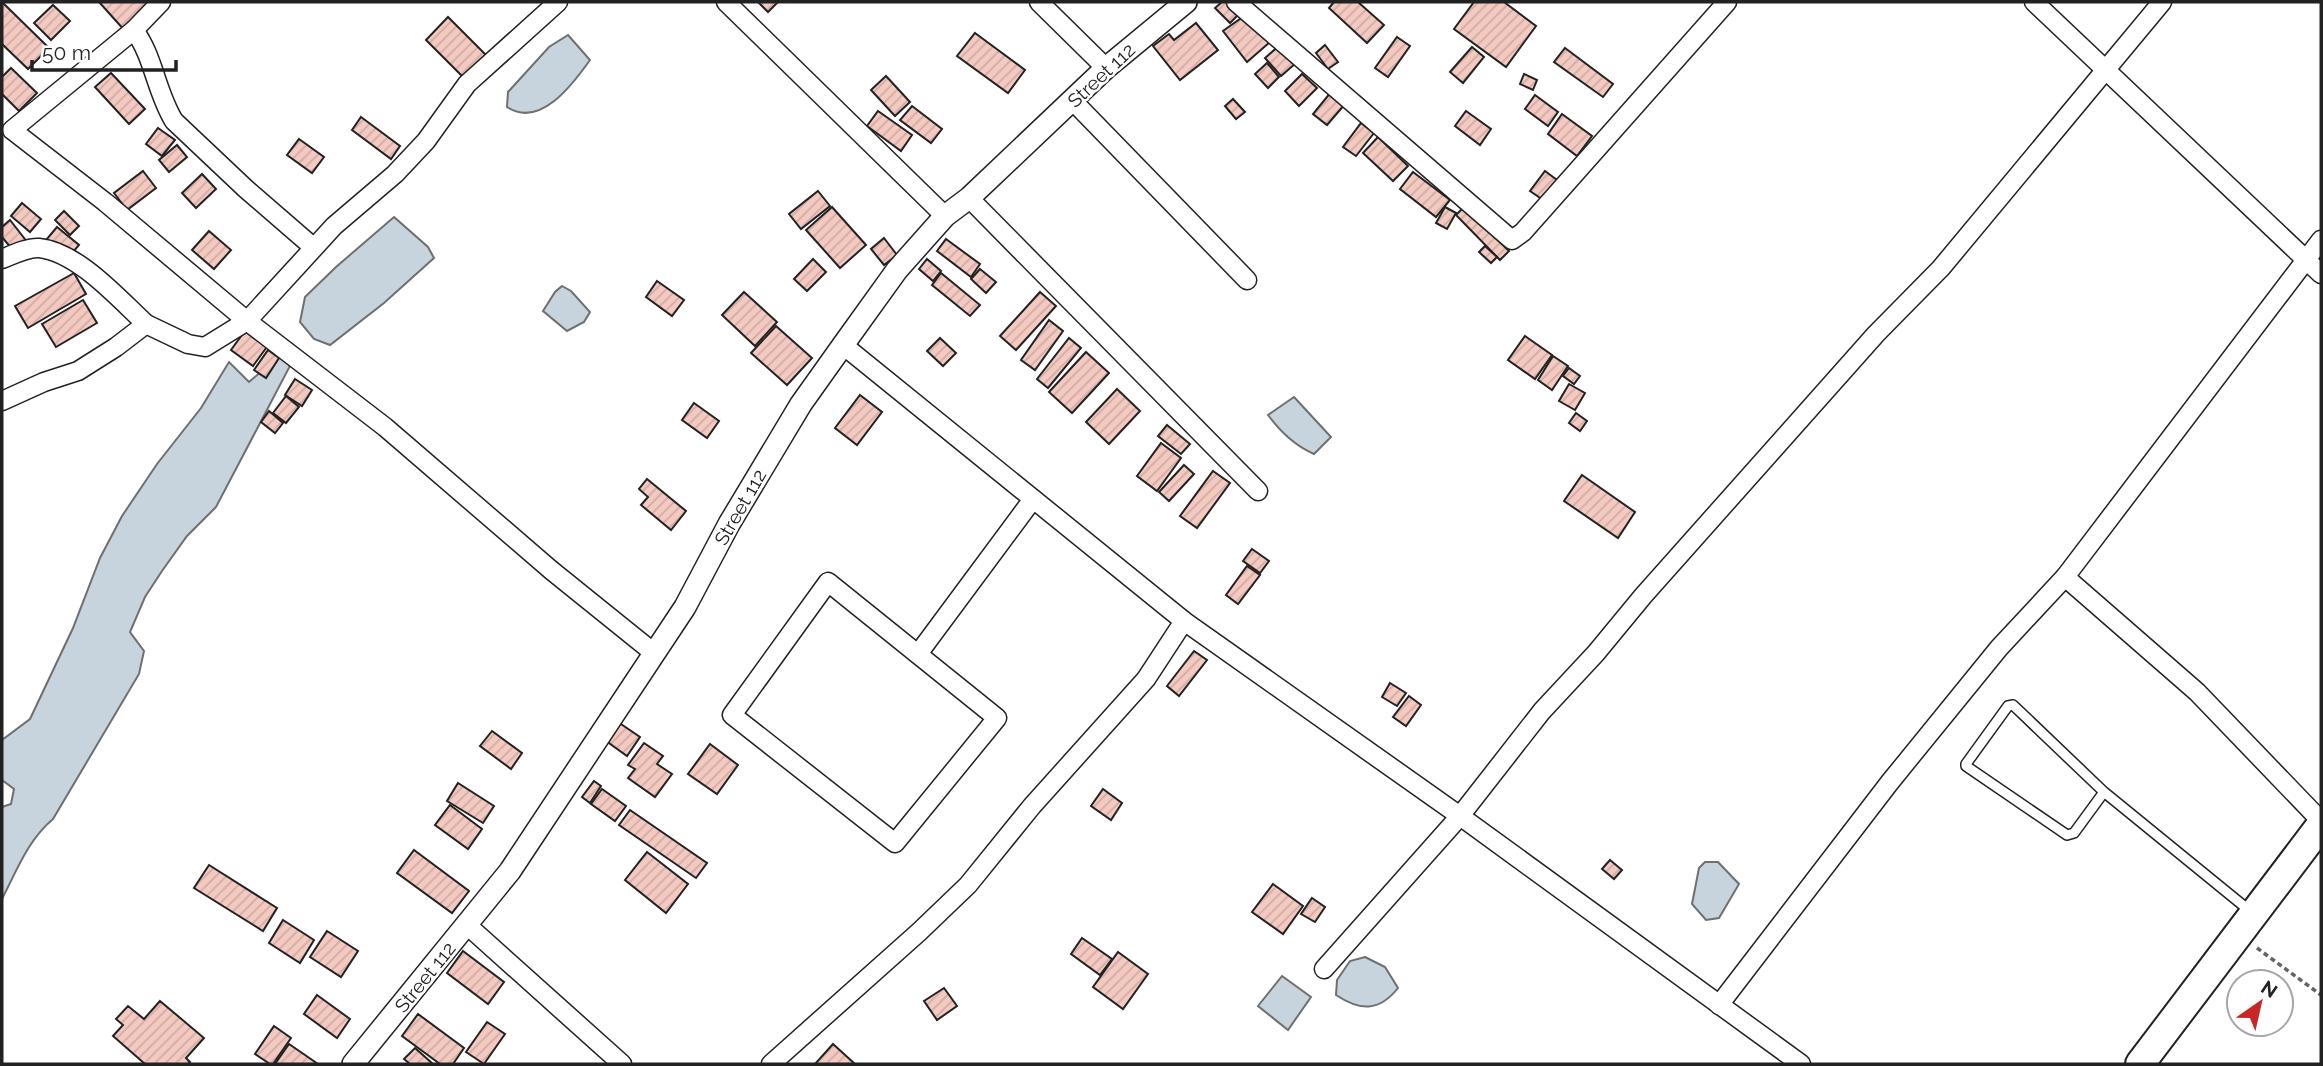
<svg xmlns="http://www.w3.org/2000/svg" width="2323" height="1066" font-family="Raleway,sans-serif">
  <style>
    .water { fill: #c7d3dd; stroke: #6f6f6f; stroke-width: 2 }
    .building { fill: url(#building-hatch); stroke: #222; stroke-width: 2 }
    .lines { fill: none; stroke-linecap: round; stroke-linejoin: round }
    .service-casing { stroke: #222; stroke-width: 12 }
    .minor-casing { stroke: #222; stroke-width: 21 }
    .tertiary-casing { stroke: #222; stroke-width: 24 }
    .primary-casing { stroke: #222; stroke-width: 32 }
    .path { stroke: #646464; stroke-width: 3.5; stroke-dasharray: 5 3.5; stroke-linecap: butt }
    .service { stroke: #fff; stroke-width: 9 }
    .minor { stroke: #fff; stroke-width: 18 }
    .tertiary { stroke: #fff; stroke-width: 21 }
    .primary { stroke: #fff; stroke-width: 28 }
    .labels { text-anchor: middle; stroke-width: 5; stroke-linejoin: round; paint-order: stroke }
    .street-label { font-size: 19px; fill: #222; stroke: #fff }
  </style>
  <defs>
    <pattern id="building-hatch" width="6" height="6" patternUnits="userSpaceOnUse" patternTransform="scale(1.75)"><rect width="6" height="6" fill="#f3c9c0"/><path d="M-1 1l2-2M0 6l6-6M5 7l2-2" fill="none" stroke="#d0aca5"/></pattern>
  </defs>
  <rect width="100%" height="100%" fill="#fff"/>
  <g class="water">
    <path d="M568 35 590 60C573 84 540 129 507 107L508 92 549 47Z"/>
    <polygon points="394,217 428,247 434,258 384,303 330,345 314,339 300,322 305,297 336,267"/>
    <polygon points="562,286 571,291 590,312 584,322 567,331 543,311 555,292"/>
    <path d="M282 354 291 364 216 507 187 536 162 571 145 597 130 632 144 651 139 674 53 819C28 840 17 870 2 899V807L11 804 14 789 2 780V740L30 719 73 628 100 558 122 516 157 464 201 408 229 362 249 382Z"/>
    <path d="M1294 397 1331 437 1314 454C1294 445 1281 432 1268 415Z"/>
    <polygon points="1705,862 1718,862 1739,884 1719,918 1706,920 1692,904 1699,868"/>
    <path d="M1365 957 1385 967 1398 988C1379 1012 1360 1011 1336 995L1337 980 1350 961Z"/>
    <polygon points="1282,976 1311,997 1288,1030 1258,1006"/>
  </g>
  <g class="building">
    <polygon points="2,2 49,48 28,69 2,44"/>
    <polygon points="99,2 147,2 153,9 126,32"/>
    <polygon points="758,2 778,2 768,12"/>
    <polygon points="1222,2 1234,2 1242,11 1230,23 1215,8"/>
    <polygon points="1334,2 1358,2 1384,25 1367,43 1329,8"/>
    <polygon points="1474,2 1504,2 1536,26 1506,67 1454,29"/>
    <polygon points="53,5 70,21 51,40 34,23"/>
    <polygon points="1244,16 1270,42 1247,62 1223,31"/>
    <polygon points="448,17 487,56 465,79 426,40"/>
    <polygon points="1196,23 1218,50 1180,80 1153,46 1169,34 1174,40"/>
    <polygon points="975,33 1025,70 1008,93 957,56"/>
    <polygon points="1397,37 1410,46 1388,77 1375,68"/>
    <polygon points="1280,45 1296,63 1281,76 1265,58"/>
    <polygon points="1325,45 1338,62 1328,69 1316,53"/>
    <polygon points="1472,47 1484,57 1463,83 1450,72"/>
    <polygon points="1565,48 1613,84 1603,97 1554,62"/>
    <polygon points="1267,63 1279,77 1268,88 1255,74"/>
    <polygon points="11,68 37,93 19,111 2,94 2,77"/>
    <polygon points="111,73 145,109 129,124 95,87"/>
    <polygon points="1302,74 1317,88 1299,106 1285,91"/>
    <polygon points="1524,74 1537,80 1533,90 1520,84"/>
    <polygon points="886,76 910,102 895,116 871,90"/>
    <polygon points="1331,92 1345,104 1327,125 1313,114"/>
    <polygon points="1535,95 1558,112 1548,126 1525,109"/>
    <polygon points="1233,99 1245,112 1236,119 1225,106"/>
    <polygon points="912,106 942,129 931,143 900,120"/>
    <polygon points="878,111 912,135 901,151 867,126"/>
    <polygon points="1466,111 1491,129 1480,145 1455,126"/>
    <polygon points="1562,114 1592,136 1577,156 1548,134"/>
    <polygon points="361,117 400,146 391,159 352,130"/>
    <polygon points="1361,123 1374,133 1356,156 1343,147"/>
    <polygon points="158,128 175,140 162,156 146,144"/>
    <polygon points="1378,137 1408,166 1393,181 1363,153"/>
    <polygon points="299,139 324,157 312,173 287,155"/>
    <polygon points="177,145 187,157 169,172 159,160"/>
    <polygon points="143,171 156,188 127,210 114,193"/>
    <polygon points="1545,171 1561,183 1546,202 1530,191"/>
    <polygon points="1413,172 1450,200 1436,217 1400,189"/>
    <polygon points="202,174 216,189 196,208 182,193"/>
    <polygon points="818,191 830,206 801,229 789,214"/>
    <polygon points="22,203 41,219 30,232 11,216"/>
    <polygon points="832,207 866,245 840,268 806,230"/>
    <polygon points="1445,207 1456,213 1447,229 1436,223"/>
    <polygon points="1464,207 1509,251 1500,260 1456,215"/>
    <polygon points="64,211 79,226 70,235 55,220"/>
    <polygon points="10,220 28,243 15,253 2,237 2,227"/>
    <polygon points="57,227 79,245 68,258 46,240"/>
    <polygon points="209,231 231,250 214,269 192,250"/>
    <polygon points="884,238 897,255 884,265 871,249"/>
    <polygon points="946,239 980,264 971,277 937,251"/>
    <polygon points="1485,246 1497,257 1491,263 1479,252"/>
    <polygon points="813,259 826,272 807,291 794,279"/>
    <polygon points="927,259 941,271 933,281 919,269"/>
    <polygon points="980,269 996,282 986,293 971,279"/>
    <polygon points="74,273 86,294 28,328 15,306"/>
    <polygon points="941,273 980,305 970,316 932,285"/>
    <polygon points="657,281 684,300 672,316 646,297"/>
    <polygon points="744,292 777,322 755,346 722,315"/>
    <polygon points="1040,292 1056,306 1016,350 1000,336"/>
    <polygon points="83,300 97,323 56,347 42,324"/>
    <polygon points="1049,320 1063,331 1035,370 1021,360"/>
    <polygon points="776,326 812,358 787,385 751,353"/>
    <polygon points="247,328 269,344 253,366 231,350"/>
    <polygon points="1525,336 1552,355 1535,379 1508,360"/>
    <polygon points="940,338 956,353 943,366 927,351"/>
    <polygon points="1069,338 1081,348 1048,388 1037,379"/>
    <polygon points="268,350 279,358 266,378 254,370"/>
    <polygon points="1086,352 1109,373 1072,413 1049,392"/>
    <polygon points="1553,356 1568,366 1552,390 1538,380"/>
    <polygon points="1569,368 1580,376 1574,384 1563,376"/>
    <polygon points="295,379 312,390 302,406 285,395"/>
    <polygon points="1569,384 1585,393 1575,410 1559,401"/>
    <polygon points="1117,389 1140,411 1109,444 1086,422"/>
    <polygon points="860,395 882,412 857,445 835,428"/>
    <polygon points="286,396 299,407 286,423 273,413"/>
    <polygon points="694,403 719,421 707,438 682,420"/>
    <polygon points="269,411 283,423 275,433 261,422"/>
    <polygon points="1576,413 1587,421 1580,431 1569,423"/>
    <polygon points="1167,425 1190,444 1181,454 1158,436"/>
    <polygon points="1161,443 1181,458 1157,491 1137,476"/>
    <polygon points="1184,465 1194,474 1169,501 1159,492"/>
    <polygon points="1213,471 1230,483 1197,528 1180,516"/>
    <polygon points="1582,475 1635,512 1618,538 1564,501"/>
    <polygon points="647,479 686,511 671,530 641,505 648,497 639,489"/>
    <polygon points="1252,549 1269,561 1260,573 1243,561"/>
    <polygon points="1247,566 1260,575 1238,604 1226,595"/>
    <polygon points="1194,651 1207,660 1179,696 1167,686"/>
    <polygon points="1390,683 1406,693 1397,706 1382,697"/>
    <polygon points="1409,696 1421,705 1406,726 1393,717"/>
    <polygon points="615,720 640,737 627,756 602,738"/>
    <polygon points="492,731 522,753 511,769 480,746"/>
    <polygon points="644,743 663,756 657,764 672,774 655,797 628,778 635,769 628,765"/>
    <polygon points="710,744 738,765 717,794 688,774"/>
    <polygon points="594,781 601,786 590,803 582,797"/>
    <polygon points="458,783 494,806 483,823 447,801"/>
    <polygon points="602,789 626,806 615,821 591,804"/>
    <polygon points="1103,789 1122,803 1111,820 1091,806"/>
    <polygon points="450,805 482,829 468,849 435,825"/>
    <polygon points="630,810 707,863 696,878 619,825"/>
    <polygon points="414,850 469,891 452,913 397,873"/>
    <polygon points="647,852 688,884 666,913 625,880"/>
    <polygon points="1610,860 1622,870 1614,879 1602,869"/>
    <polygon points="209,865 277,908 263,931 194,888"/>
    <polygon points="1273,884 1303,906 1283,934 1252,912"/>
    <polygon points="1312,898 1325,907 1315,922 1301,914"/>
    <polygon points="283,920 314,940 300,963 269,943"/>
    <polygon points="327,931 358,951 341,977 310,957"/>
    <polygon points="1082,938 1112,959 1100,975 1071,954"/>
    <polygon points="463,951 504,982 488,1004 447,973"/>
    <polygon points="1118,952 1148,974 1123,1009 1093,987"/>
    <polygon points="944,988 957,1006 937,1020 924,1001"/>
    <polygon points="317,995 350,1019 337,1038 304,1014"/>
    <polygon points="160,1001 204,1038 186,1058 190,1062 188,1064 145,1064 113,1036 123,1025 116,1019 128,1006 144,1019"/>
    <polygon points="418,1014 464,1048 453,1064 440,1064 402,1036"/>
    <polygon points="487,1022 505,1034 484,1064 466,1052"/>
    <polygon points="274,1026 291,1038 273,1064 270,1064 255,1054"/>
    <polygon points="289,1044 318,1064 275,1064"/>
    <polygon points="833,1044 855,1064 815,1064"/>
    <polygon points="415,1048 433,1064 410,1064 404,1059"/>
  </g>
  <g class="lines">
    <g class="service-casing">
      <polyline id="service" points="2104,792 2074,833 2067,835 1966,766 1966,764 2008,706 2013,705 2104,792 2250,911"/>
    </g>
    <g class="minor-casing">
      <g id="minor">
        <polyline points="161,2 134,30 12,130 105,202 247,321 385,427 551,570 654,653"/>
        <polyline points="726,2 945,216"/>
        <polyline points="1039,2 1106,68"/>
        <polyline points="1236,2 1512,240 1523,232 1727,2"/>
        <polyline points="2034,2 2321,274"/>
        <path d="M134 30C154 57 156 92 174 121L246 189 313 247"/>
        <polyline points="1073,101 1247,280"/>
        <polyline points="969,198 1258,491"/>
        <path d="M2 259C12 255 28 247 39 248 78 252 119 299 146 324"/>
        <polyline points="843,345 1184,621 1460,816 1801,1064"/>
        <polyline points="2,401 44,382 78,371 116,347 146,324 188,344 205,347 247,321 334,226 395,174 426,141 467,84 558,2"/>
        <polyline points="2065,577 2197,692 2321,821"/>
        <polygon points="828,582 997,718 895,843 732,715"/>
        <polyline points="918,654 1033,499"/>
        <polyline points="467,925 622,1064"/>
        <polyline points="1324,969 1460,816 1542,711 1596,653 1643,596 1876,334 1941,268 2162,2"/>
        <polyline points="1719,1005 1890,782 1999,648 2065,577 2321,240"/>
        <polyline points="771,1064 919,932 968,885 1032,806 1146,679 1184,621"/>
      </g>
    </g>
    <g class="tertiary-casing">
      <polyline id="tertiary" points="353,1064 510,871 685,607 729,524 801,404 843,345 897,270 945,216 969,198 1106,68 1186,2"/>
    </g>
    <g class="primary-casing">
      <polyline id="primary" points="2140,1064 2321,825"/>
    </g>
    <polyline class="path" points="2257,948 2321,995"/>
    <use href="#service" class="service"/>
    <use href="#minor" class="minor"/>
    <use href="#tertiary" class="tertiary"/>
    <use href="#primary" class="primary"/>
  </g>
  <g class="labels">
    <g class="street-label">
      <text transform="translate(1101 75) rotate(-43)" y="7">Street 112</text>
      <text transform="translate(740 507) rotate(-60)" y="7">Street 112</text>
      <text transform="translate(425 977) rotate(-51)" y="7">Street 112</text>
    </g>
  </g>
  <rect width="2323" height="1066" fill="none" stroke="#222222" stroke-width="7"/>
  <g transform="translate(2260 1003) rotate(34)"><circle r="33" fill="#ffffff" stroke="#a7a7a7" stroke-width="2"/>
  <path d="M0-5L12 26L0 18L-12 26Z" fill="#c62828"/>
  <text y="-10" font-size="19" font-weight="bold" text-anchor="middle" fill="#222222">N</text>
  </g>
  <path d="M32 60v10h144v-10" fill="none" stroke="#222222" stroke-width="3.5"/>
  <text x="42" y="60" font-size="21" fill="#222222" stroke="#ffffff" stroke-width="5" paint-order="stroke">50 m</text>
</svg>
